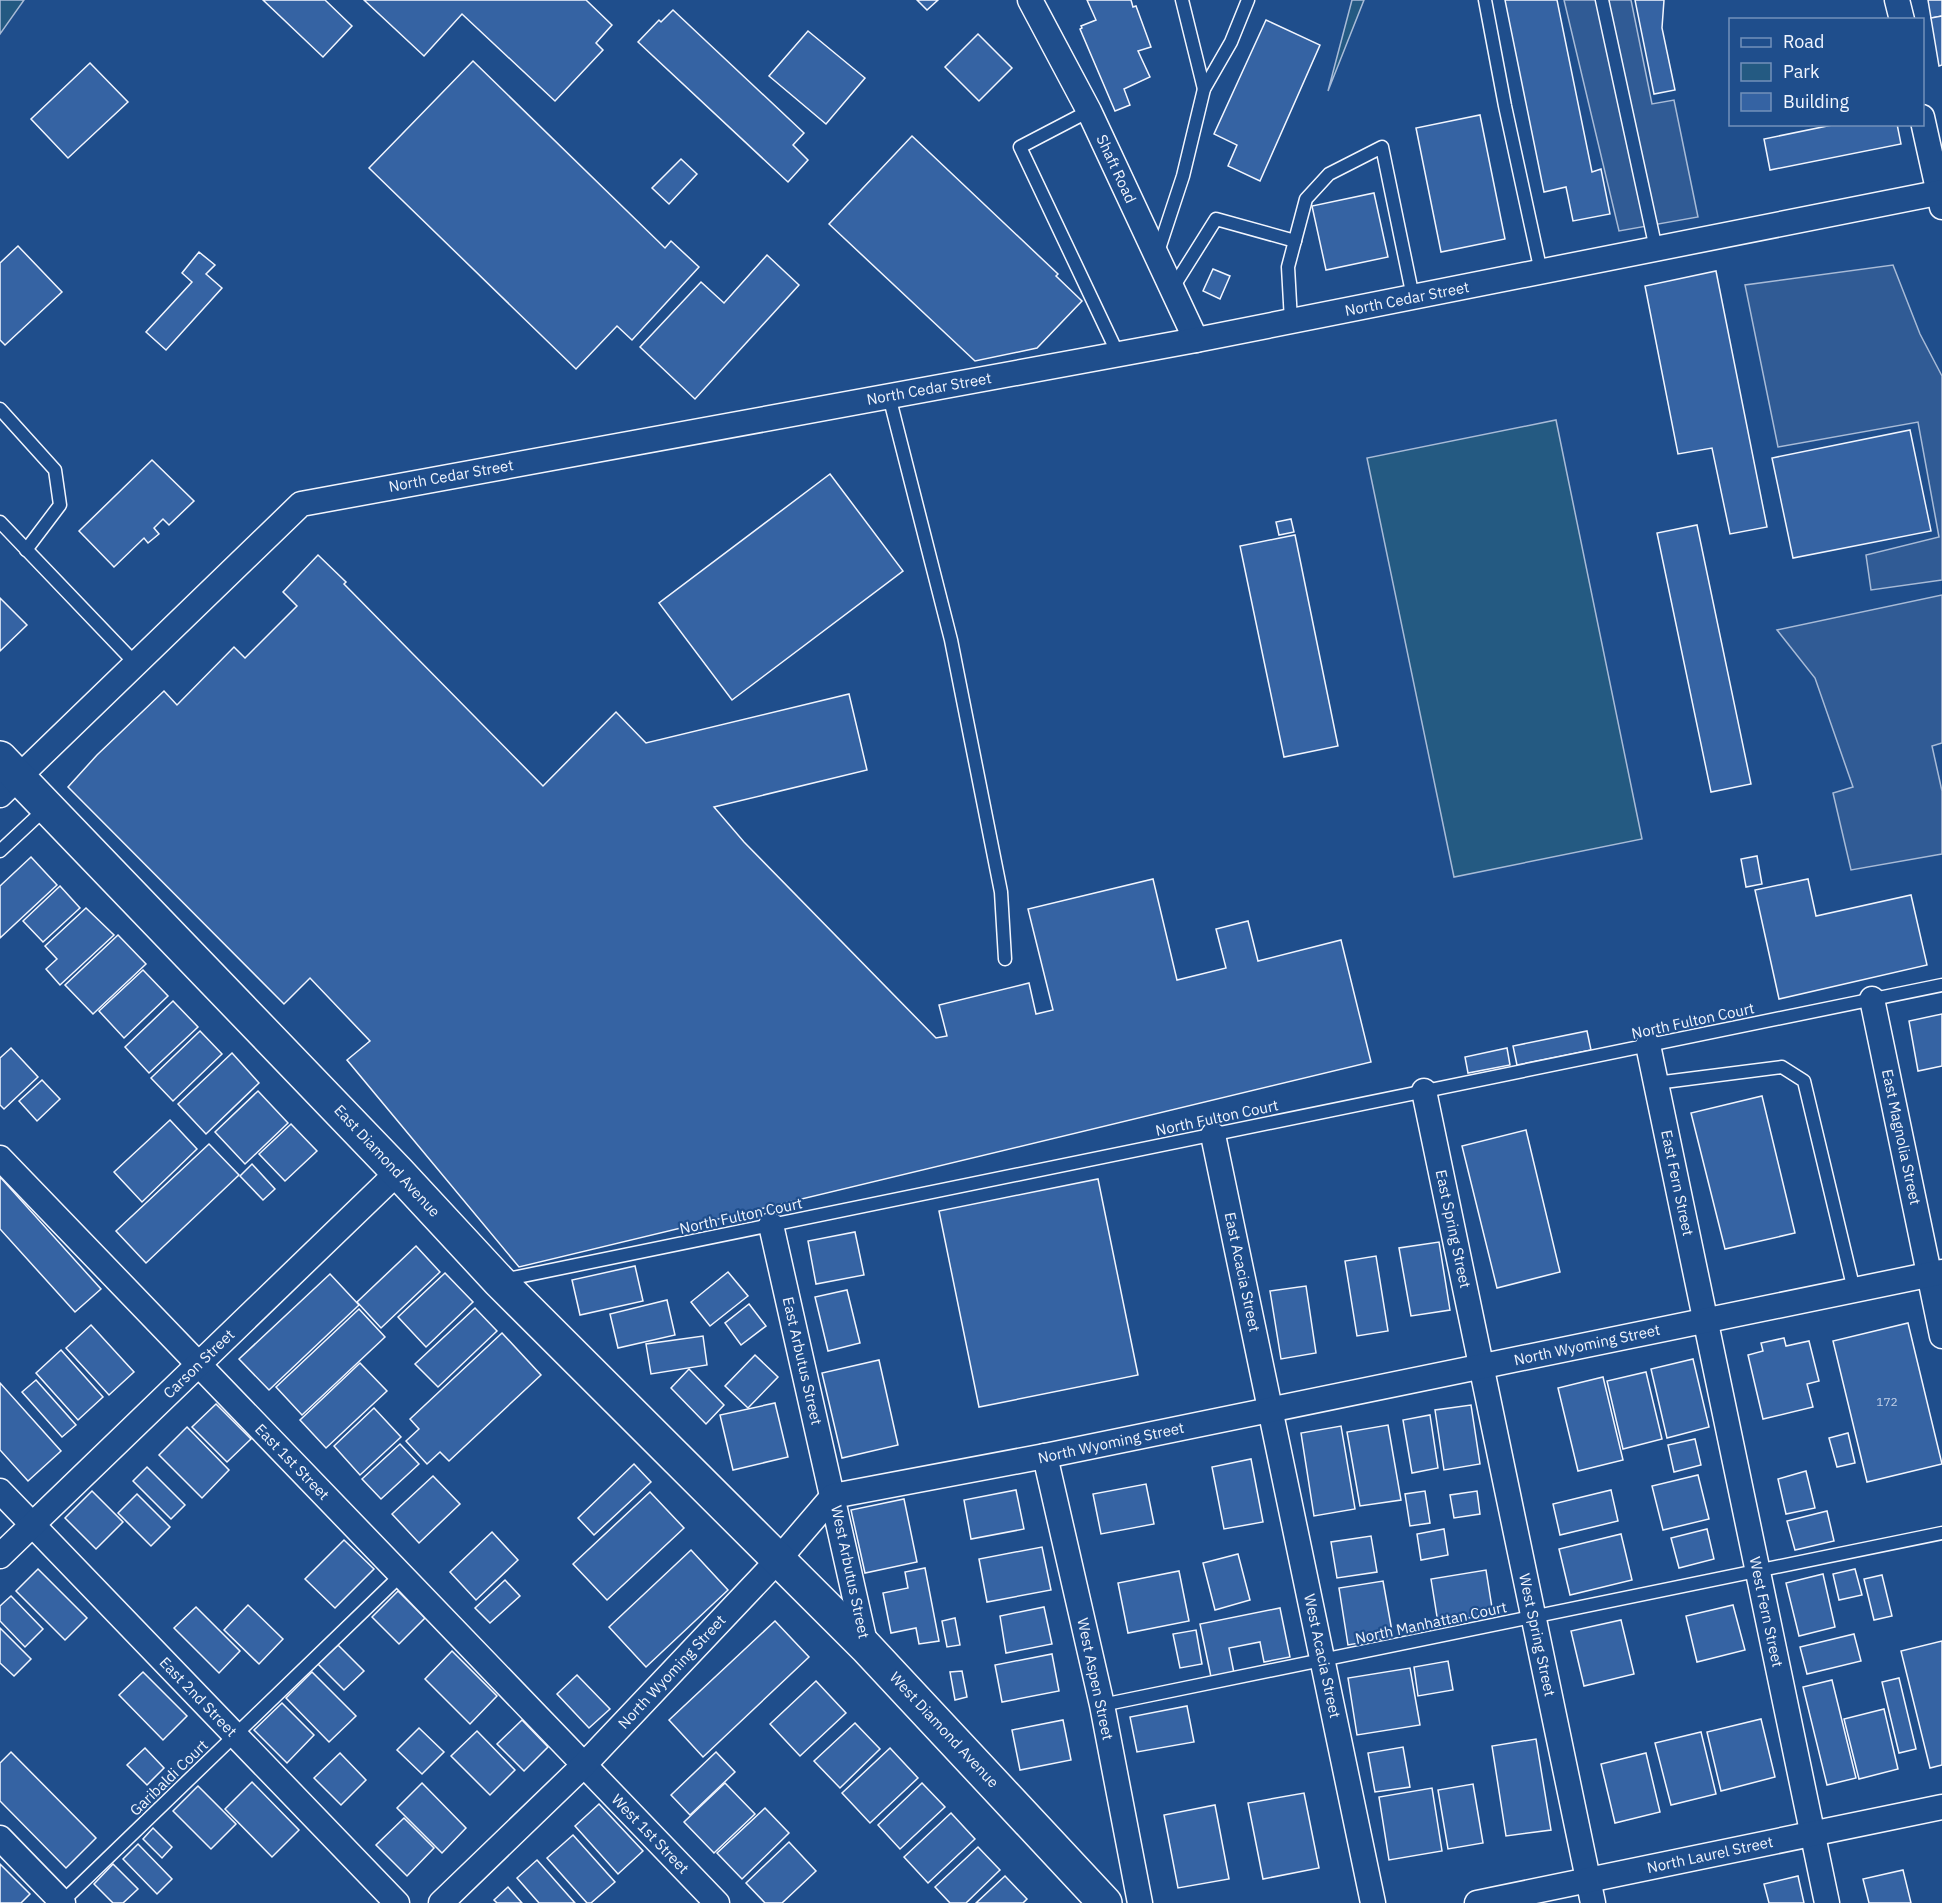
<svg xmlns="http://www.w3.org/2000/svg" width="1942" height="1903" font-family="'IBM Plex Sans',sans-serif">
  <style>
    .green { fill: #245a82; stroke: #a8bbd7; stroke-width: 1.5 }
    .parking { fill: #305b95; stroke: #a8bbd7; stroke-width: 1.5 }
    .building { fill: #3563a3; stroke: #f2f6ff; stroke-width: 1.5 }
    .lines { fill: none; stroke-linecap: round; stroke-linejoin: round }
    .lane-casing { stroke: #f2f6ff; stroke-width: 15 }
    .street-casing { stroke: #f2f6ff; stroke-width: 27 }
    .secondary-casing { stroke: #f2f6ff; stroke-width: 36 }
    .lane { stroke: #1f4e8c; stroke-width: 12 }
    .street { stroke: #1f4e8c; stroke-width: 24 }
    .secondary { stroke: #1f4e8c; stroke-width: 33 }
    .labels { text-anchor: middle; stroke-width: 4.5; stroke-linejoin: round; paint-order: stroke }
    .number-label { font-size: 12px; fill: #c3d1e8 }
    .street-label { font-size: 15px; fill: #f2f6ff; stroke: #1f4e8c }
  </style>
  <rect width="100%" height="100%" fill="#1f4e8c"/>
  <g class="green">
    <polygon points="0,0 24,0 0,34"/>
    <polygon points="1352,0 1364,0 1328,91"/>
    <polygon points="1556,420 1642,839 1454,877 1367,458"/>
  </g>
  <g class="parking">
    <polygon points="1564,0 1631,0 1652,104 1674,100 1698,217 1619,231"/>
    <polygon points="1893,265 1920,334 1942,376 1942,580 1871,590 1866,555 1939,537 1918,422 1778,447 1745,285"/>
    <polygon points="1942,595 1942,743 1932,746 1942,791 1942,854 1851,870 1833,793 1853,787 1815,678 1777,630"/>
  </g>
  <g class="building">
    <polygon points="263,0 325,0 352,26 323,57"/>
    <polygon points="364,0 586,0 612,25 596,43 603,50 555,101 462,14 424,56"/>
    <polygon points="917,0 938,0 927,10"/>
    <polygon points="1087,0 1131,0 1133,7 1136,6 1151,47 1138,51 1150,77 1124,89 1130,105 1115,111 1080,29 1082,28 1081,26 1096,20"/>
    <polygon points="1505,0 1557,0 1592,172 1601,169 1610,214 1573,221 1566,187 1544,192"/>
    <polygon points="1635,0 1664,0 1662,28 1675,90 1654,94"/>
    <polygon points="1928,0 1942,0 1942,16 1931,18"/>
    <polygon points="673,10 804,133 793,145 808,160 788,182 638,42 659,20 661,22"/>
    <polygon points="1942,16 1942,65 1939,66 1931,18"/>
    <polygon points="1266,20 1320,45 1260,181 1228,166 1237,145 1214,134"/>
    <polygon points="808,31 865,78 826,124 769,76"/>
    <polygon points="978,34 1012,68 979,101 945,67"/>
    <polygon points="473,61 665,248 671,241 699,267 632,340 617,326 576,369 369,168"/>
    <polygon points="90,63 128,102 68,158 31,119"/>
    <polygon points="1480,115 1505,239 1441,252 1416,128"/>
    <polygon points="1837,124 1897,124 1901,144 1770,170 1764,139"/>
    <polygon points="912,136 1058,274 1056,276 1082,301 1037,348 975,361 829,224"/>
    <polygon points="681,159 697,174 669,204 652,188"/>
    <polygon points="1374,193 1388,257 1326,270 1312,206"/>
    <polygon points="18,246 62,292 5,345 0,340 0,263"/>
    <polygon points="199,252 215,265 206,274 222,288 166,350 146,332 192,282 182,273"/>
    <polygon points="767,255 799,285 695,399 640,347 701,282 724,303"/>
    <polygon points="1213,269 1230,276 1220,299 1203,291"/>
    <polygon points="1716,271 1767,527 1730,534 1712,448 1678,454 1645,286"/>
    <polygon points="1910,430 1931,531 1793,558 1772,458"/>
    <polygon points="152,460 194,501 169,525 163,519 154,528 159,534 148,543 144,538 114,567 79,531"/>
    <polygon points="830,474 903,571 732,700 659,603"/>
    <polygon points="1291,519 1294,532 1279,535 1276,522"/>
    <polygon points="1697,525 1751,784 1711,792 1657,533"/>
    <polygon points="1295,535 1338,746 1284,757 1240,546"/>
    <polygon points="318,555 346,582 344,584 543,786 616,712 646,743 849,694 867,770 714,807 744,842 936,1038 947,1036 939,1005 1029,983 1036,1014 1053,1010 1028,909 1153,879 1177,980 1226,968 1216,929 1248,921 1258,961 1341,940 1371,1062 519,1267 347,1060 370,1041 310,978 284,1004 68,787 97,755 164,691 177,705 234,647 245,658 297,606 283,592"/>
    <polygon points="0,598 27,625 0,651"/>
    <polygon points="1757,856 1762,884 1746,887 1741,859"/>
    <polygon points="31,857 57,885 0,938 0,886"/>
    <polygon points="1808,879 1816,916 1911,895 1927,965 1779,999 1755,890"/>
    <polygon points="60,886 80,908 43,942 23,921"/>
    <polygon points="86,908 114,935 60,985 46,969 57,959 45,946"/>
    <polygon points="118,935 146,964 93,1014 65,985"/>
    <polygon points="143,970 168,996 124,1038 99,1011"/>
    <polygon points="173,1001 198,1027 149,1073 125,1047"/>
    <polygon points="1942,1014 1942,1066 1918,1071 1909,1021"/>
    <polygon points="200,1031 222,1054 173,1101 151,1078"/>
    <polygon points="1587,1031 1591,1050 1517,1065 1513,1046"/>
    <polygon points="11,1048 38,1077 4,1109 0,1105 0,1058"/>
    <polygon points="1507,1048 1510,1065 1468,1073 1465,1057"/>
    <polygon points="232,1053 259,1083 206,1134 178,1104"/>
    <polygon points="42,1080 60,1099 37,1121 19,1101"/>
    <polygon points="258,1091 288,1123 245,1164 215,1132"/>
    <polygon points="1762,1096 1795,1233 1725,1249 1691,1113"/>
    <polygon points="170,1120 197,1149 142,1202 114,1172"/>
    <polygon points="291,1124 317,1151 285,1181 259,1154"/>
    <polygon points="1526,1130 1560,1272 1497,1288 1462,1146"/>
    <polygon points="209,1144 239,1175 146,1263 116,1231"/>
    <polygon points="252,1164 275,1189 263,1200 240,1176"/>
    <polygon points="0,1177 101,1289 75,1312 0,1229"/>
    <polygon points="1098,1179 1138,1375 979,1407 939,1211"/>
    <polygon points="855,1232 864,1275 816,1284 808,1241"/>
    <polygon points="1439,1242 1450,1310 1411,1316 1399,1248"/>
    <polygon points="416,1246 440,1272 381,1328 357,1302"/>
    <polygon points="1376,1256 1388,1331 1357,1336 1345,1261"/>
    <polygon points="635,1266 643,1301 580,1315 572,1280"/>
    <polygon points="728,1272 748,1296 710,1326 691,1302"/>
    <polygon points="445,1273 473,1302 426,1347 398,1317"/>
    <polygon points="330,1274 359,1305 269,1390 239,1359"/>
    <polygon points="1306,1286 1316,1353 1281,1359 1270,1291"/>
    <polygon points="847,1290 860,1343 828,1351 815,1297"/>
    <polygon points="667,1300 675,1335 618,1348 610,1314"/>
    <polygon points="749,1304 766,1326 741,1345 725,1323"/>
    <polygon points="475,1308 497,1331 438,1387 415,1364"/>
    <polygon points="359,1309 385,1337 302,1415 276,1387"/>
    <polygon points="1908,1323 1942,1464 1867,1482 1833,1341"/>
    <polygon points="91,1325 134,1372 109,1395 66,1348"/>
    <polygon points="502,1333 541,1375 449,1461 440,1452 427,1464 406,1441 419,1429 410,1419"/>
    <polygon points="703,1336 707,1365 651,1374 646,1344"/>
    <polygon points="1784,1338 1786,1346 1809,1341 1819,1381 1807,1384 1813,1407 1763,1419 1748,1355 1763,1351 1761,1343"/>
    <polygon points="61,1350 103,1397 78,1420 36,1373"/>
    <polygon points="755,1355 778,1377 748,1408 725,1386"/>
    <polygon points="1693,1359 1709,1427 1667,1438 1651,1369"/>
    <polygon points="879,1360 898,1445 842,1458 822,1373"/>
    <polygon points="360,1363 387,1391 326,1448 300,1420"/>
    <polygon points="689,1369 724,1405 706,1424 671,1388"/>
    <polygon points="1646,1372 1662,1439 1623,1449 1607,1381"/>
    <polygon points="1603,1377 1623,1460 1578,1471 1558,1388"/>
    <polygon points="36,1380 76,1425 62,1437 22,1392"/>
    <polygon points="0,1383 61,1451 28,1481 0,1450"/>
    <polygon points="775,1403 788,1457 733,1470 720,1415"/>
    <polygon points="216,1404 251,1439 227,1462 192,1427"/>
    <polygon points="1471,1405 1480,1464 1444,1470 1435,1410"/>
    <polygon points="374,1408 401,1437 360,1475 334,1446"/>
    <polygon points="1430,1415 1438,1468 1412,1473 1403,1420"/>
    <polygon points="1388,1425 1401,1500 1360,1506 1347,1432"/>
    <polygon points="1341,1426 1355,1509 1314,1516 1301,1433"/>
    <polygon points="187,1427 229,1470 202,1498 159,1455"/>
    <polygon points="1848,1433 1855,1463 1837,1467 1829,1438"/>
    <polygon points="1695,1439 1701,1465 1674,1472 1668,1445"/>
    <polygon points="400,1444 419,1464 381,1499 362,1479"/>
    <polygon points="1251,1459 1263,1522 1224,1529 1212,1467"/>
    <polygon points="634,1464 651,1482 594,1535 578,1518"/>
    <polygon points="147,1467 185,1505 171,1519 133,1481"/>
    <polygon points="1806,1471 1815,1508 1786,1514 1778,1479"/>
    <polygon points="1698,1475 1709,1519 1663,1530 1652,1486"/>
    <polygon points="433,1476 460,1504 419,1543 392,1514"/>
    <polygon points="1146,1484 1154,1524 1101,1534 1093,1494"/>
    <polygon points="1016,1490 1024,1529 971,1539 964,1500"/>
    <polygon points="1611,1490 1618,1521 1560,1535 1553,1504"/>
    <polygon points="92,1491 123,1522 96,1549 65,1518"/>
    <polygon points="1425,1491 1430,1523 1410,1526 1405,1494"/>
    <polygon points="1477,1491 1480,1514 1454,1518 1450,1495"/>
    <polygon points="650,1492 684,1528 607,1600 573,1564"/>
    <polygon points="137,1494 170,1527 151,1546 118,1513"/>
    <polygon points="904,1499 917,1562 865,1573 851,1510"/>
    <polygon points="1827,1511 1834,1541 1795,1550 1787,1521"/>
    <polygon points="1444,1529 1448,1555 1421,1560 1417,1534"/>
    <polygon points="1707,1529 1714,1559 1679,1568 1671,1538"/>
    <polygon points="492,1532 518,1560 476,1600 450,1572"/>
    <polygon points="1621,1534 1632,1580 1570,1595 1559,1549"/>
    <polygon points="1371,1536 1377,1572 1337,1578 1331,1542"/>
    <polygon points="344,1540 374,1569 335,1608 305,1579"/>
    <polygon points="1042,1547 1051,1590 987,1602 979,1559"/>
    <polygon points="691,1550 728,1590 646,1667 609,1627"/>
    <polygon points="1238,1554 1250,1600 1215,1610 1203,1563"/>
    <polygon points="925,1568 939,1641 919,1644 916,1628 891,1633 883,1593 908,1588 905,1572"/>
    <polygon points="38,1569 87,1618 65,1640 16,1591"/>
    <polygon points="1855,1569 1862,1595 1839,1600 1833,1574"/>
    <polygon points="1486,1570 1493,1614 1438,1623 1431,1579"/>
    <polygon points="1179,1571 1189,1621 1128,1633 1118,1583"/>
    <polygon points="1823,1574 1835,1627 1799,1636 1786,1583"/>
    <polygon points="1882,1575 1892,1616 1874,1620 1864,1579"/>
    <polygon points="505,1580 520,1596 490,1623 475,1608"/>
    <polygon points="1383,1581 1393,1637 1348,1645 1339,1588"/>
    <polygon points="398,1591 425,1618 399,1644 372,1617"/>
    <polygon points="11,1596 43,1629 25,1647 0,1621 0,1606"/>
    <polygon points="248,1605 283,1639 259,1664 224,1630"/>
    <polygon points="1733,1605 1745,1650 1697,1662 1686,1616"/>
    <polygon points="196,1607 240,1651 219,1673 174,1628"/>
    <polygon points="1044,1607 1052,1644 1006,1653 1000,1616"/>
    <polygon points="1280,1608 1290,1657 1264,1662 1260,1642 1229,1648 1234,1673 1211,1677 1200,1624"/>
    <polygon points="955,1618 960,1645 947,1647 942,1621"/>
    <polygon points="1621,1620 1634,1674 1584,1686 1571,1631"/>
    <polygon points="775,1621 809,1657 703,1757 669,1720"/>
    <polygon points="0,1628 31,1659 14,1676 0,1663"/>
    <polygon points="1196,1630 1202,1664 1180,1668 1173,1634"/>
    <polygon points="1854,1634 1861,1661 1807,1674 1800,1647"/>
    <polygon points="1942,1641 1942,1765 1930,1768 1901,1651"/>
    <polygon points="338,1645 364,1671 344,1690 318,1664"/>
    <polygon points="452,1651 497,1696 470,1724 425,1679"/>
    <polygon points="1052,1654 1059,1691 1002,1702 995,1665"/>
    <polygon points="1448,1661 1453,1690 1418,1696 1414,1667"/>
    <polygon points="1410,1668 1420,1725 1357,1735 1348,1678"/>
    <polygon points="962,1671 967,1697 955,1700 950,1672"/>
    <polygon points="143,1672 187,1716 163,1740 119,1695"/>
    <polygon points="312,1672 356,1716 329,1742 286,1698"/>
    <polygon points="577,1675 610,1709 589,1728 557,1694"/>
    <polygon points="1899,1678 1916,1749 1899,1753 1882,1682"/>
    <polygon points="1832,1680 1856,1778 1827,1785 1803,1687"/>
    <polygon points="816,1681 846,1713 800,1756 770,1724"/>
    <polygon points="282,1703 314,1735 287,1763 254,1730"/>
    <polygon points="1187,1706 1194,1742 1137,1752 1130,1717"/>
    <polygon points="1884,1709 1898,1769 1859,1779 1844,1719"/>
    <polygon points="1761,1719 1775,1777 1721,1791 1707,1732"/>
    <polygon points="522,1720 548,1747 524,1771 497,1744"/>
    <polygon points="1063,1720 1071,1760 1020,1770 1012,1730"/>
    <polygon points="855,1723 880,1749 840,1788 814,1761"/>
    <polygon points="419,1728 444,1752 422,1774 397,1750"/>
    <polygon points="477,1731 515,1770 490,1795 451,1756"/>
    <polygon points="1701,1732 1716,1794 1671,1805 1655,1743"/>
    <polygon points="1536,1739 1551,1830 1506,1836 1492,1746"/>
    <polygon points="1403,1747 1410,1787 1375,1792 1368,1753"/>
    <polygon points="145,1748 164,1768 147,1785 127,1765"/>
    <polygon points="890,1748 918,1778 870,1823 842,1793"/>
    <polygon points="11,1752 96,1838 66,1868 0,1801 0,1763"/>
    <polygon points="716,1752 735,1772 690,1815 671,1795"/>
    <polygon points="340,1753 366,1780 341,1805 314,1778"/>
    <polygon points="1646,1753 1660,1812 1615,1823 1601,1764"/>
    <polygon points="252,1782 299,1830 272,1857 225,1809"/>
    <polygon points="422,1783 466,1828 442,1853 397,1808"/>
    <polygon points="725,1783 755,1814 714,1853 684,1822"/>
    <polygon points="922,1783 945,1807 900,1849 878,1825"/>
    <polygon points="1473,1784 1483,1843 1448,1849 1438,1790"/>
    <polygon points="198,1786 236,1824 211,1849 173,1811"/>
    <polygon points="1432,1788 1442,1851 1389,1860 1379,1797"/>
    <polygon points="1304,1793 1319,1868 1263,1879 1248,1803"/>
    <polygon points="599,1804 643,1851 618,1874 575,1826"/>
    <polygon points="1215,1805 1229,1879 1178,1888 1164,1815"/>
    <polygon points="765,1808 789,1833 742,1879 717,1853"/>
    <polygon points="951,1813 975,1839 928,1883 904,1857"/>
    <polygon points="404,1818 434,1848 407,1876 376,1845"/>
    <polygon points="153,1828 172,1847 162,1858 143,1839"/>
    <polygon points="573,1835 615,1882 591,1903 587,1903 547,1858"/>
    <polygon points="789,1842 816,1871 782,1903 765,1903 746,1883"/>
    <polygon points="138,1844 172,1879 157,1894 123,1859"/>
    <polygon points="978,1847 1000,1870 966,1903 950,1903 935,1887"/>
    <polygon points="537,1860 575,1903 539,1903 517,1878"/>
    <polygon points="0,1864 30,1894 21,1903 0,1903"/>
    <polygon points="113,1864 138,1889 123,1903 113,1903 94,1884"/>
    <polygon points="1903,1870 1911,1903 1869,1903 1863,1879"/>
    <polygon points="1005,1876 1027,1899 1023,1903 976,1903"/>
    <polygon points="1798,1876 1804,1903 1769,1903 1764,1884"/>
    <polygon points="508,1887 522,1903 497,1903 494,1900"/>
  </g>
  <g class="lines">
    <g class="lane-casing">
      <g id="lane">
        <polyline points="1182,0 1204,89"/>
        <polyline points="1485,0 1505,106 1541,272"/>
        <polyline points="1602,0 1656,249"/>
        <polyline points="1089,111 1020,147 1118,354"/>
        <polyline points="1157,255 1183,176 1204,89 1231,42 1248,0"/>
        <polyline points="1172,289 1216,219 1295,241"/>
        <polyline points="1291,321 1288,267 1306,199 1329,174 1382,147 1413,297"/>
        <polyline points="889,396 951,640 1001,892 1005,959"/>
        <polyline points="0,409 55,470 60,505 26,550"/>
        <polyline points="0,522 135,663"/>
        <polyline points="0,851 45,809"/>
        <polyline points="1656,1083 1782,1067 1804,1081 1854,1290"/>
        <polyline points="503,1280 1942,985"/>
        <polyline points="1102,1705 1942,1533"/>
        <polyline points="61,1903 401,1575"/>
      </g>
    </g>
    <g class="street-casing">
      <g id="street">
        <polyline points="1030,0 1089,111 1196,340"/>
        <polyline points="1897,0 1902,20"/>
        <polyline points="1922,117 1942,207"/>
        <polyline points="0,795 301,504 1196,340 1942,192"/>
        <polyline points="1872,999 1942,1336"/>
        <polyline points="1648,1045 1827,1903"/>
        <polyline points="1424,1091 1593,1903"/>
        <polyline points="1213,1135 1373,1903"/>
        <polyline points="0,1158 717,1903"/>
        <polyline points="771,1225 866,1647"/>
        <polyline points="1045,1456 1102,1705 1140,1903"/>
        <polyline points="0,1491 397,1903"/>
        <polyline points="0,1556 398,1172"/>
        <polyline points="0,1838 63,1903"/>
        <polyline points="441,1903 584,1765 779,1559 833,1496 1045,1456 1942,1272"/>
        <polyline points="1477,1903 1942,1807"/>
      </g>
    </g>
    <g class="secondary-casing">
      <polyline id="secondary" points="0,758 398,1172 499,1281 866,1647 1105,1903"/>
    </g>
    <use href="#lane" class="lane"/>
    <use href="#street" class="street"/>
    <use href="#secondary" class="secondary"/>
  </g>
  <g class="labels">
    <g class="number-label">
      <text x="1887" y="1406">172</text>
    </g>
    <g class="street-label">
      <text transform="translate(1116 169) rotate(65)" y="5">Shaft Road</text>
      <text transform="translate(1407 299) rotate(-11)" y="5">North Cedar Street</text>
      <text transform="translate(929 389) rotate(-10)" y="5">North Cedar Street</text>
      <text transform="translate(451 476) rotate(-10)" y="5">North Cedar Street</text>
      <text transform="translate(1693 1021) rotate(-12)" y="5">North Fulton Court</text>
      <text transform="translate(1217 1118) rotate(-12)" y="5">North Fulton Court</text>
      <text transform="translate(1901 1137) rotate(78)" y="5">East Magnolia Street</text>
      <text transform="translate(387 1161) rotate(47)" y="5">East Diamond Avenue</text>
      <text transform="translate(1677 1183) rotate(78)" y="5">East Fern Street</text>
      <text transform="translate(741 1216) rotate(-12)" y="5">North Fulton Court</text>
      <text transform="translate(1453 1229) rotate(78)" y="5">East Spring Street</text>
      <text transform="translate(1242 1272) rotate(78)" y="5">East Acacia Street</text>
      <text transform="translate(1587 1345) rotate(-12)" y="5">North Wyoming Street</text>
      <text transform="translate(802 1361) rotate(77)" y="5">East Arbutus Street</text>
      <text transform="translate(199 1364) rotate(-44)" y="5">Carson Street</text>
      <text transform="translate(1111 1443) rotate(-12)" y="5">North Wyoming Street</text>
      <text transform="translate(292 1462) rotate(46)" y="5">East 1st Street</text>
      <text transform="translate(850 1572) rotate(78)" y="5">West Arbutus Street</text>
      <text transform="translate(1766 1612) rotate(78)" y="5">West Fern Street</text>
      <text transform="translate(1431 1623) rotate(-12)" y="5">North Manhattan Court</text>
      <text transform="translate(1537 1635) rotate(78)" y="5">West Spring Street</text>
      <text transform="translate(1322 1656) rotate(78)" y="5">West Acacia Street</text>
      <text transform="translate(672 1672) rotate(-47)" y="5">North Wyoming Street</text>
      <text transform="translate(1095 1679) rotate(78)" y="5">West Aspen Street</text>
      <text transform="translate(198 1697) rotate(46)" y="5">East 2nd Street</text>
      <text transform="translate(944 1730) rotate(47)" y="5">West Diamond Avenue</text>
      <text transform="translate(169 1778) rotate(-44)" y="5">Garibaldi Court</text>
      <text transform="translate(650 1834) rotate(46)" y="5">West 1st Street</text>
      <text transform="translate(1710 1855) rotate(-12)" y="5">North Laurel Street</text>
    </g>
  </g>
  <rect x="1729" y="18" width="195" height="108" fill="#1f4e8c" stroke="#7391ba" stroke-width="1.5"/>
  <rect x="1741" y="38" width="30" height="9" fill="#1f4e8c" stroke="#7391ba" stroke-width="1.5"/>
  <text x="1783" y="48" font-size="18" fill="#f2f6ff">Road</text>
  <rect x="1741" y="63" width="30" height="18" fill="#245a82" stroke="#7391ba" stroke-width="1.5"/>
  <text x="1783" y="78" font-size="18" fill="#f2f6ff">Park</text>
  <rect x="1741" y="93" width="30" height="18" fill="#3563a3" stroke="#7391ba" stroke-width="1.5"/>
  <text x="1783" y="108" font-size="18" fill="#f2f6ff">Building</text>
</svg>
